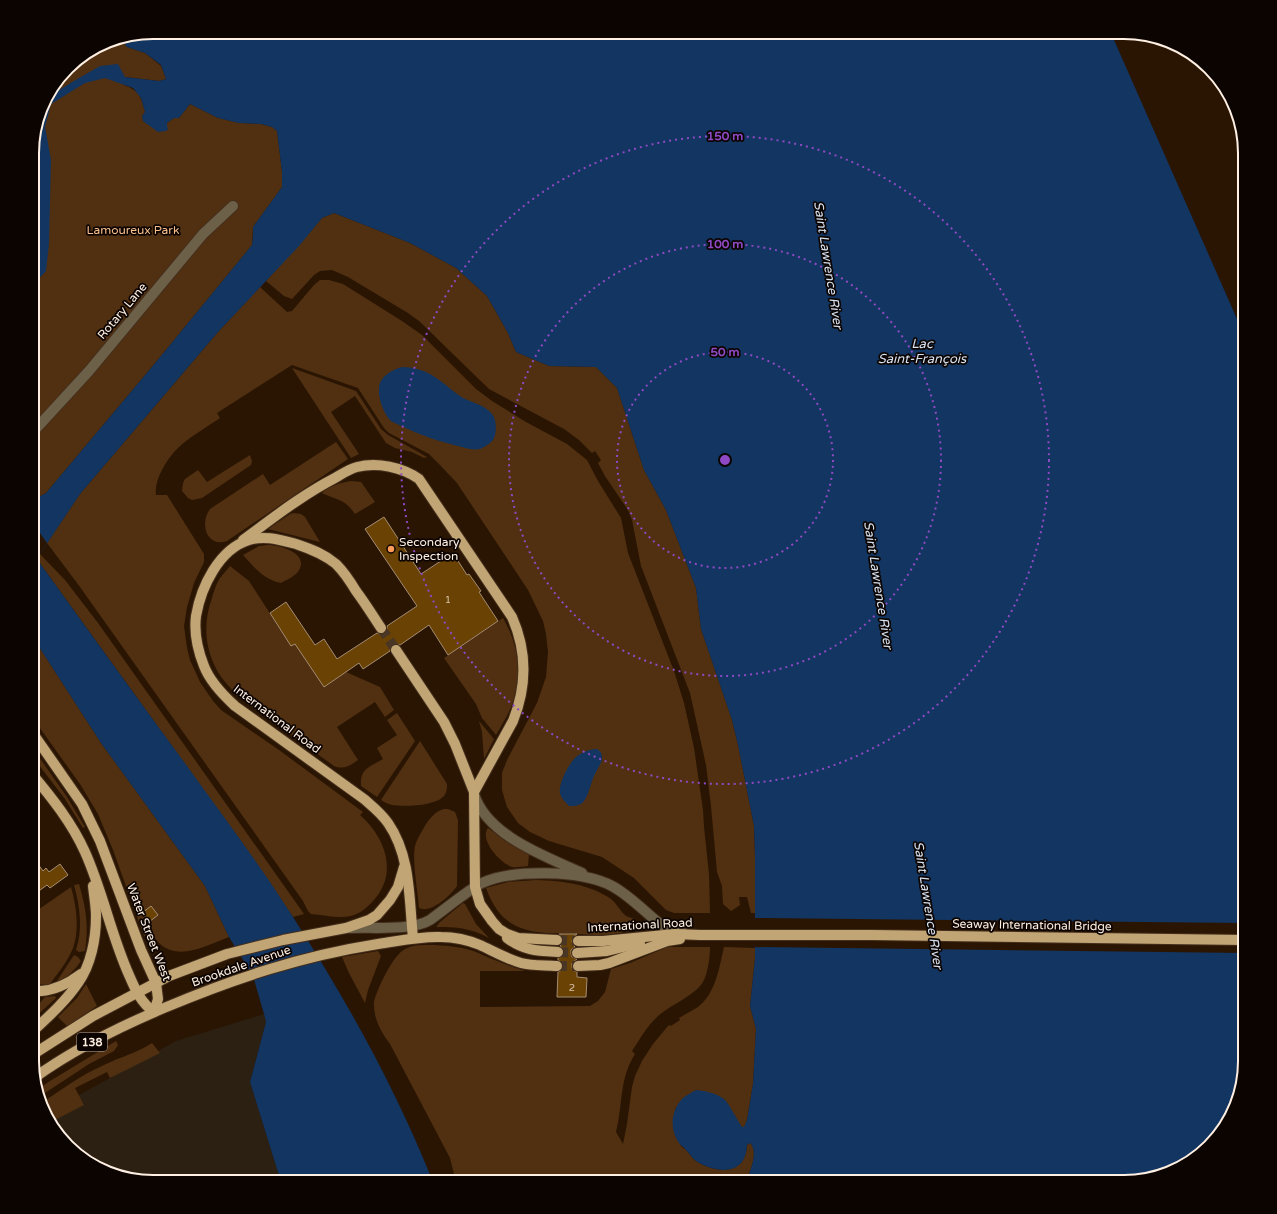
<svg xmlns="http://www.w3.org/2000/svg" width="1277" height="1214" font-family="'Varela Round',sans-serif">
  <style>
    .industrial { fill: #2b2012 }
    .green { fill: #513011 }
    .water { fill: #133561 }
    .pier { fill: #2a1503 }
    .building { fill: #694204; stroke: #a58d73 }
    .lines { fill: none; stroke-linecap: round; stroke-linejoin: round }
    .primary-tunnel { stroke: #4a3625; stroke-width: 10; stroke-dasharray: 10 5; stroke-linecap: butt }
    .street-casing { stroke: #442f1e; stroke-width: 12 }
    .primary-casing { stroke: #442f1e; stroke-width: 12 }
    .street { stroke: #6d6048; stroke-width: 10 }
    .primary { stroke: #c2a574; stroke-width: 10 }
    .ring { fill: none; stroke: #8f49c4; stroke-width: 2; stroke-dasharray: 2 4 }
    .poi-dot { fill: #fe9b59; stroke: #0c0401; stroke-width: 1.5 }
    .labels { text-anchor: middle; stroke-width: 3.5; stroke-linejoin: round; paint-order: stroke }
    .number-label { font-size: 10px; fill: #dac4ab }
    .shield { fill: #0c0401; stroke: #b6a99f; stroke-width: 1 }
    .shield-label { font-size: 11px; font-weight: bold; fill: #fff0e3 }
    .park-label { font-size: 12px; fill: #f9bf8d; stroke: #0c0401 }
    .street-label { font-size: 12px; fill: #fff0e3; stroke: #0c0401 }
    .poi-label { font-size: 12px; fill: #fff0e3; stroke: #0c0401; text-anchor: start }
    .water-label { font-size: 13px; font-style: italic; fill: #d6e1f0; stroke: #0c0401 }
    .rim { fill: none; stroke: #fff0e3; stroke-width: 2 }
    .centre { fill: #8f49c4; stroke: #0c0401; stroke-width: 2 }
    .ring-label { font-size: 12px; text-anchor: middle; font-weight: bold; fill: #8f49c4; stroke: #0c0401; stroke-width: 3.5; stroke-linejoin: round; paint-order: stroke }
  </style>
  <rect width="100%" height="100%" fill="#2a1503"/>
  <polygon class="industrial" points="264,1014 266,1022 250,1082 281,1182 153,1182 106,1173 67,1147 45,1114 176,1041"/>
  <g class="green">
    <path d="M120 38 127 47 145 53 161 66 166 79 159 81 126 77 124 85C140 91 141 97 145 112L142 116 143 121 167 126V123L174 118H179L190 104 218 118 239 123 261 124 272 127 277 131 282 172V187L253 227 252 245 156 362 46 493 37 498 32 499V144L44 99 73 62 107 41Z"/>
    <polygon points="334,213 410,243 456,268 487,296 508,333 516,352 549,366 596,367 617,388 644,470 666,510 696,588 701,629 732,720 738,745 754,826 755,856 755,913 751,913 747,897 739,897 740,905 731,911 723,904 722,886 717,872 711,806 706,765 690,693 641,566 632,520 628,510 605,476 598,463 601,460 595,451 592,453 579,440 564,429 489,389 419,321 408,313 348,277 332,270 320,271 314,275 292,299 284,296 266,281 322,218"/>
    <path d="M320 280H329L343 284 402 321 422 335 476 389 492 401 526 422 567 444 587 460 598 481 621 518 628 553 674 671 684 703 694 748 703 810 704 827 709 874 710 913H674L666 910 634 878 602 857 549 841 530 832 518 823 507 807 502 790V773L507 760 537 703 546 677 548 652 546 634 543 621 528 590 457 483 440 465 429 454 389 433 384 428 358 388 292 365 217 413 220 418C194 436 174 444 160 474 157 481 155 488 156 495H167L204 554V562L194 583 187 607 184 626 187 648 190 660 200 682 213 701 221 710 279 750 363 812 360 815C385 837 399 873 373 901 367 908 359 914 351 916 338 919 324 915 311 914L308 911 303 901 80 587 47 543 80 494 218 332 260 287 287 312 292 311 314 285Z"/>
    <polygon points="292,368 356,391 381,429 388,435 427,457 424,458 412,452 395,448 386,443 355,396 331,412 359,454 351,458"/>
    <path d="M336 442 348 459 227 541C207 548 199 524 210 509L263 474 270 485Z"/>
    <polygon points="250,455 252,461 251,465 202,498 192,500 188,498 182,491 183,483 185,479 198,470 207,482"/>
    <path d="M351 481 361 482 375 502 355 514C344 498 338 501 322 493 329 486 340 483 351 481Z"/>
    <polygon points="294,513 301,514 305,517 320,542 268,529 290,514"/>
    <path d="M268 545C279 545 309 553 299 570 296 576 286 580 281 583 263 579 255 568 243 555L259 546Z"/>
    <polygon points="40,554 65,580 98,623 304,914 293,917 250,854 39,562"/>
    <path d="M230 566 249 581 291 646 300 641 302 654 324 687 346 672 380 687 394 710 385 717 375 702 337 727 358 760C350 766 343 770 334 766L243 700C235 693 228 686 222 678 205 654 202 625 212 598 214 591 216 584 220 578 223 574 227 570 230 566Z"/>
    <path d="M503 618C519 645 523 678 511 707 507 717 501 726 496 735L482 718 476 704 444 658Z"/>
    <path d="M32 636 101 743 205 886 229 937C207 945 179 962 159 943 156 940 153 936 151 933L144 936 113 850 98 814 80 784 32 717Z"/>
    <path d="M397 713 415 741 377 797 361 786C360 768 370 767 383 759L377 748 397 735 387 720Z"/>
    <polygon points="479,721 494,739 484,759 482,732"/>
    <path d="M420 741 447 784C447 788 447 792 444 796 435 806 405 807 392 805 388 804 384 802 381 800Z"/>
    <polygon points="32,747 67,797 85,827 83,828 65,799 32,756"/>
    <path d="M444 809H448L455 812 458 820 457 886C451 895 431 914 419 908 418 892 412 861 415 846 417 839 422 831 426 824 431 817 436 811 444 809Z"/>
    <path d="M488 828 508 843 529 854 528 866C524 866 516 868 512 867 500 863 479 840 488 828Z"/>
    <path d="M536 880C563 881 589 884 611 899 617 904 620 911 626 916 628 917 632 918 634 919V930C622 933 608 935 595 935 588 935 582 934 576 934 533 933 503 935 486 888L508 882Z"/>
    <path d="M79 884C86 908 89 926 85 951L79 952 76 950C83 930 80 906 74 885Z"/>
    <path d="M71 887C76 905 80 929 73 948 68 961 58 973 50 984L45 985 32 983V914Z"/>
    <path d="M463 903 465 904 476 924 489 938C471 928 457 927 436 927L440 922Z"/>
    <path d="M435 945C449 946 463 947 476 952 492 959 508 966 525 971H480V1007L590 1006 598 1001 605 992 611 969 630 963 667 947H710C710 957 708 971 704 980 697 995 670 1005 658 1016 647 1026 640 1039 632 1051L635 1054C619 1079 623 1105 616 1132L623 1144 627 1124 632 1087 635 1076 642 1061 653 1044 668 1026 670 1025 671 1026 680 1020 679 1018C685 1014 692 1011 698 1007 716 993 719 968 724 947L755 948V958L750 1006 756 1029 753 1084 746 1125 744 1127H742L733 1115 696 1090 684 1098 675 1109C676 1115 679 1142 681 1146 682 1147 684 1148 686 1150 689 1153 692 1158 696 1161 716 1174 746 1176 747 1145L750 1143C759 1152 750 1171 746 1182H456L450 1158 390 1044C384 1036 377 1025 375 1014 374 1010 374 1005 374 1002 377 989 393 955 405 949 413 944 426 945 435 945Z"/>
    <polygon points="378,951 381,956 368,990 365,1003 349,973 342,957"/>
    <path d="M74 955 78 957 81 961C74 971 67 978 55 984Z"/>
    <polygon points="86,984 97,1006 67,1026 58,1017 77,998"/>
    <polygon points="55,996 56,998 32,1020 32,1012 45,997"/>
    <polygon points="116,1041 118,1045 114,1051 89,1064 39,1097 37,1090 50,1081"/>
    <path d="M152 1043 160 1053 110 1078 107 1072 75 1088 84 1105 51 1122 41 1108 40 1104C61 1090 81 1075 104 1065 120 1057 137 1053 152 1043Z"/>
  </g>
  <g class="water">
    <path d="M153 32H1109L1114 40 1237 319 1245 335V1061L1236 1108 1210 1147 1171 1173 1132 1182H746C750 1171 759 1152 750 1143L747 1145C746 1176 717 1174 696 1161 692 1158 689 1153 686 1150 684 1147 681 1146 679 1143 669 1129 671 1110 683 1098 687 1095 692 1092 696 1090 706 1091 716 1093 724 1099 728 1102 738 1121 742 1127H744L747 1120 753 1084 755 1047 756 1029 750 1006 755 958V856L754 826 738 745 732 720 701 629 696 588 666 510 644 470 617 388 596 367 549 366 516 352 508 333 487 296 456 268 410 243 334 213 322 218 299 246 218 332 80 494 40 554 39 562C88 630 137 698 187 766 223 816 260 865 293 917 347 1001 396 1089 433 1182H281L250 1082 266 1022 264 1014 253 976 229 937 205 886 101 743 32 636V499L37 498 46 493 156 362 252 245 253 235V227L282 187V172L277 131 272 127 261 124 239 123 218 118 190 104 179 118H174L167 123V126L168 129 166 131 158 132 143 121 142 116 145 112 141 98 133 88 105 78 85 83 51 104 45 127 51 160 49 244 46 271 32 286V269L37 241 39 199 36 148 39 118 43 105 49 96 79 78 100 66 118 64 125 77 159 81 166 79 161 65 145 53 127 47 120 38Z"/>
    <path d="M402 367C430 367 442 384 463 398 473 403 485 405 492 414 497 420 497 434 493 440 491 443 483 448 480 449 475 450 468 449 462 447 440 442 420 435 399 425 396 423 391 422 389 419 383 411 378 398 379 388 380 376 392 370 402 367Z"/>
    <path d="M597 749C600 751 602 753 602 757 603 762 597 769 595 774 591 781 589 795 584 801 580 806 575 806 569 806 566 802 561 799 560 793 558 784 569 763 576 757 582 752 590 749 597 749Z"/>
  </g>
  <g class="pier">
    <polygon points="32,522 47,543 40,554 32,543"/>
    <polygon points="753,918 1245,923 1245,953 753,947"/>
  </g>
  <g class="building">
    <polygon points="384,517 421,574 453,553 467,575 469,574 481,591 479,592 498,621 448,655 429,625 400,645 396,644 393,644 390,647 390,651 363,669 359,663 324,687 295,644 291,646 270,613 286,602 315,645 324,639 337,659 377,633 381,634 385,633 387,631 387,626 417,606 365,529"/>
    <polygon points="32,856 43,871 46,868 49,872 60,864 68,875 50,888 47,885 32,896"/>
    <polygon points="151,906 158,915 149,922 142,913"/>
    <polygon points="559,934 577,934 573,937 572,941 573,945 575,947 571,950 571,954 572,957 577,959 572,963 572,967 573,970 577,972 577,977 587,978 586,997 557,997 558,972 562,970 563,966 563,963 558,960 558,958 563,956 564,952 564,949 560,946 563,943 563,937"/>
  </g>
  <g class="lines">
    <g class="primary-tunnel">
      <polyline points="381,628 396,650"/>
      <polyline points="557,940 578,941"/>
      <polyline points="558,952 577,953"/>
      <polyline points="557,966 578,966"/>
    </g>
    <g class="street-casing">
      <g id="street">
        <polyline points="32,433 89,371 203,234 233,206"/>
        <path d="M474 794C487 836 545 856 582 873"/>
        <path d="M350 928C372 927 412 931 430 920 441 912 451 904 462 896 468 892 475 886 482 883 513 869 582 870 612 886 629 895 645 912 660 924L668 929 683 933"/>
        <polyline points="32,989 41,991"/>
      </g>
    </g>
    <g class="primary-casing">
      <g id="primary">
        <path d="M243 540C273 518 302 495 335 478 342 474 349 469 357 467 377 462 402 467 419 479L512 617C527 651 527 686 513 721L474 792"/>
        <path d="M381 628C373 616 365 603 356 591 350 581 344 572 336 564 324 554 311 549 296 544 280 540 265 535 249 540 219 549 201 587 196 616 194 632 198 651 204 666 210 682 223 695 235 706L364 799C372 806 381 813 388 823 411 856 409 900 413 938"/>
        <polyline points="396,650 444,722 455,744 474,792 475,887 480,904 492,921 499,929 507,934 518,938 557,940"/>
        <polyline points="32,732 82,804 100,841 141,950 156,983 158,999 154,1012"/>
        <path d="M32 774C52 798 72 823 85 852 103 892 111 935 129 975 135 989 141 1003 154 1012"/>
        <path d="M507 938C524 951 538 951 558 952"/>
        <polyline points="578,941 603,941 675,934 700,935 872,935 1245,940"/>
        <polyline points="577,953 607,951 640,943"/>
        <polyline points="578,966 600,965 609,963 667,941 680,939"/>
        <path d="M41 991C56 990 69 983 81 974"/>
        <path d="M32 1032C48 1017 66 1001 78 983 91 965 96 939 96 916 96 906 94 896 93 886"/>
        <polyline points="32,1055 93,1016 169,976 227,954 283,940 346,928 369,920 377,915 390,900 398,887 404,867"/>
        <path d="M34 1078C74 1049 119 1027 164 1008 235 978 302 956 378 944 399 941 420 936 441 937 454 937 468 940 480 945 493 951 507 959 521 963 532 966 545 965 557 966"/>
      </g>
    </g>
    <use href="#street" class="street"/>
    <use href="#primary" class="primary"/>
  </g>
  <g class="ring">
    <circle cx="725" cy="460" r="108"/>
    <circle cx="725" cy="460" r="216"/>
    <circle cx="725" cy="460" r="324"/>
  </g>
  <circle class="poi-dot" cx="391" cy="549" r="4"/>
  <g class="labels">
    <g class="number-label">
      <text x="448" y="603">1</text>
      <text x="572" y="991">2</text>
    </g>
    <rect class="shield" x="77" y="1033" width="30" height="18" rx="3"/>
    <g class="shield-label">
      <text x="92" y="1046">138</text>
    </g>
    <g class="park-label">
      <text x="133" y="234">Lamoureux Park</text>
    </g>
    <g class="street-label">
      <text transform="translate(122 311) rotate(-50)" y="4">Rotary Lane</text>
      <text transform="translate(277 719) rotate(37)" y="4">International Road</text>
      <text transform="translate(640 925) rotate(-3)" y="4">International Road</text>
      <text transform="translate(1032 925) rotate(1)" y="4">Seaway International Bridge</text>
      <text transform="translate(149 932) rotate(69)" y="4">Water Street West</text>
      <text transform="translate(241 966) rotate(-19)" y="4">Brookdale Avenue</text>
    </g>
    <g class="poi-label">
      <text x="399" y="546">Secondary<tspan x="399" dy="14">Inspection</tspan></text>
    </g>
    <g class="water-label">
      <text transform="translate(829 265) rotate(81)" y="5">Saint Lawrence River</text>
      <text x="922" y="348">Lac<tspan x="922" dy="15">Saint-François</tspan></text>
      <text transform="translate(879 585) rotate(81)" y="5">Saint Lawrence River</text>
      <text transform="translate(929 905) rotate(81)" y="5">Saint Lawrence River</text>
    </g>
  </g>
  <path d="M0 0H1277V1214H0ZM153 39H1124A114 114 0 0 1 1238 153V1061A114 114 0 0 1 1124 1175H153A114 114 0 0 1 39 1061V153A114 114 0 0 1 153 39Z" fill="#0c0401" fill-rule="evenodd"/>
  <path class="rim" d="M153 39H1124A114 114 0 0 1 1238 153V1061A114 114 0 0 1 1124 1175H153A114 114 0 0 1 39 1061V153A114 114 0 0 1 153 39Z"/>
  <circle cx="725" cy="460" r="6" class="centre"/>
  <g class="ring-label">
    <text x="725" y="140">150 m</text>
    <text x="725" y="248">100 m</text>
    <text x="725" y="356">50 m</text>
  </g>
</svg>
